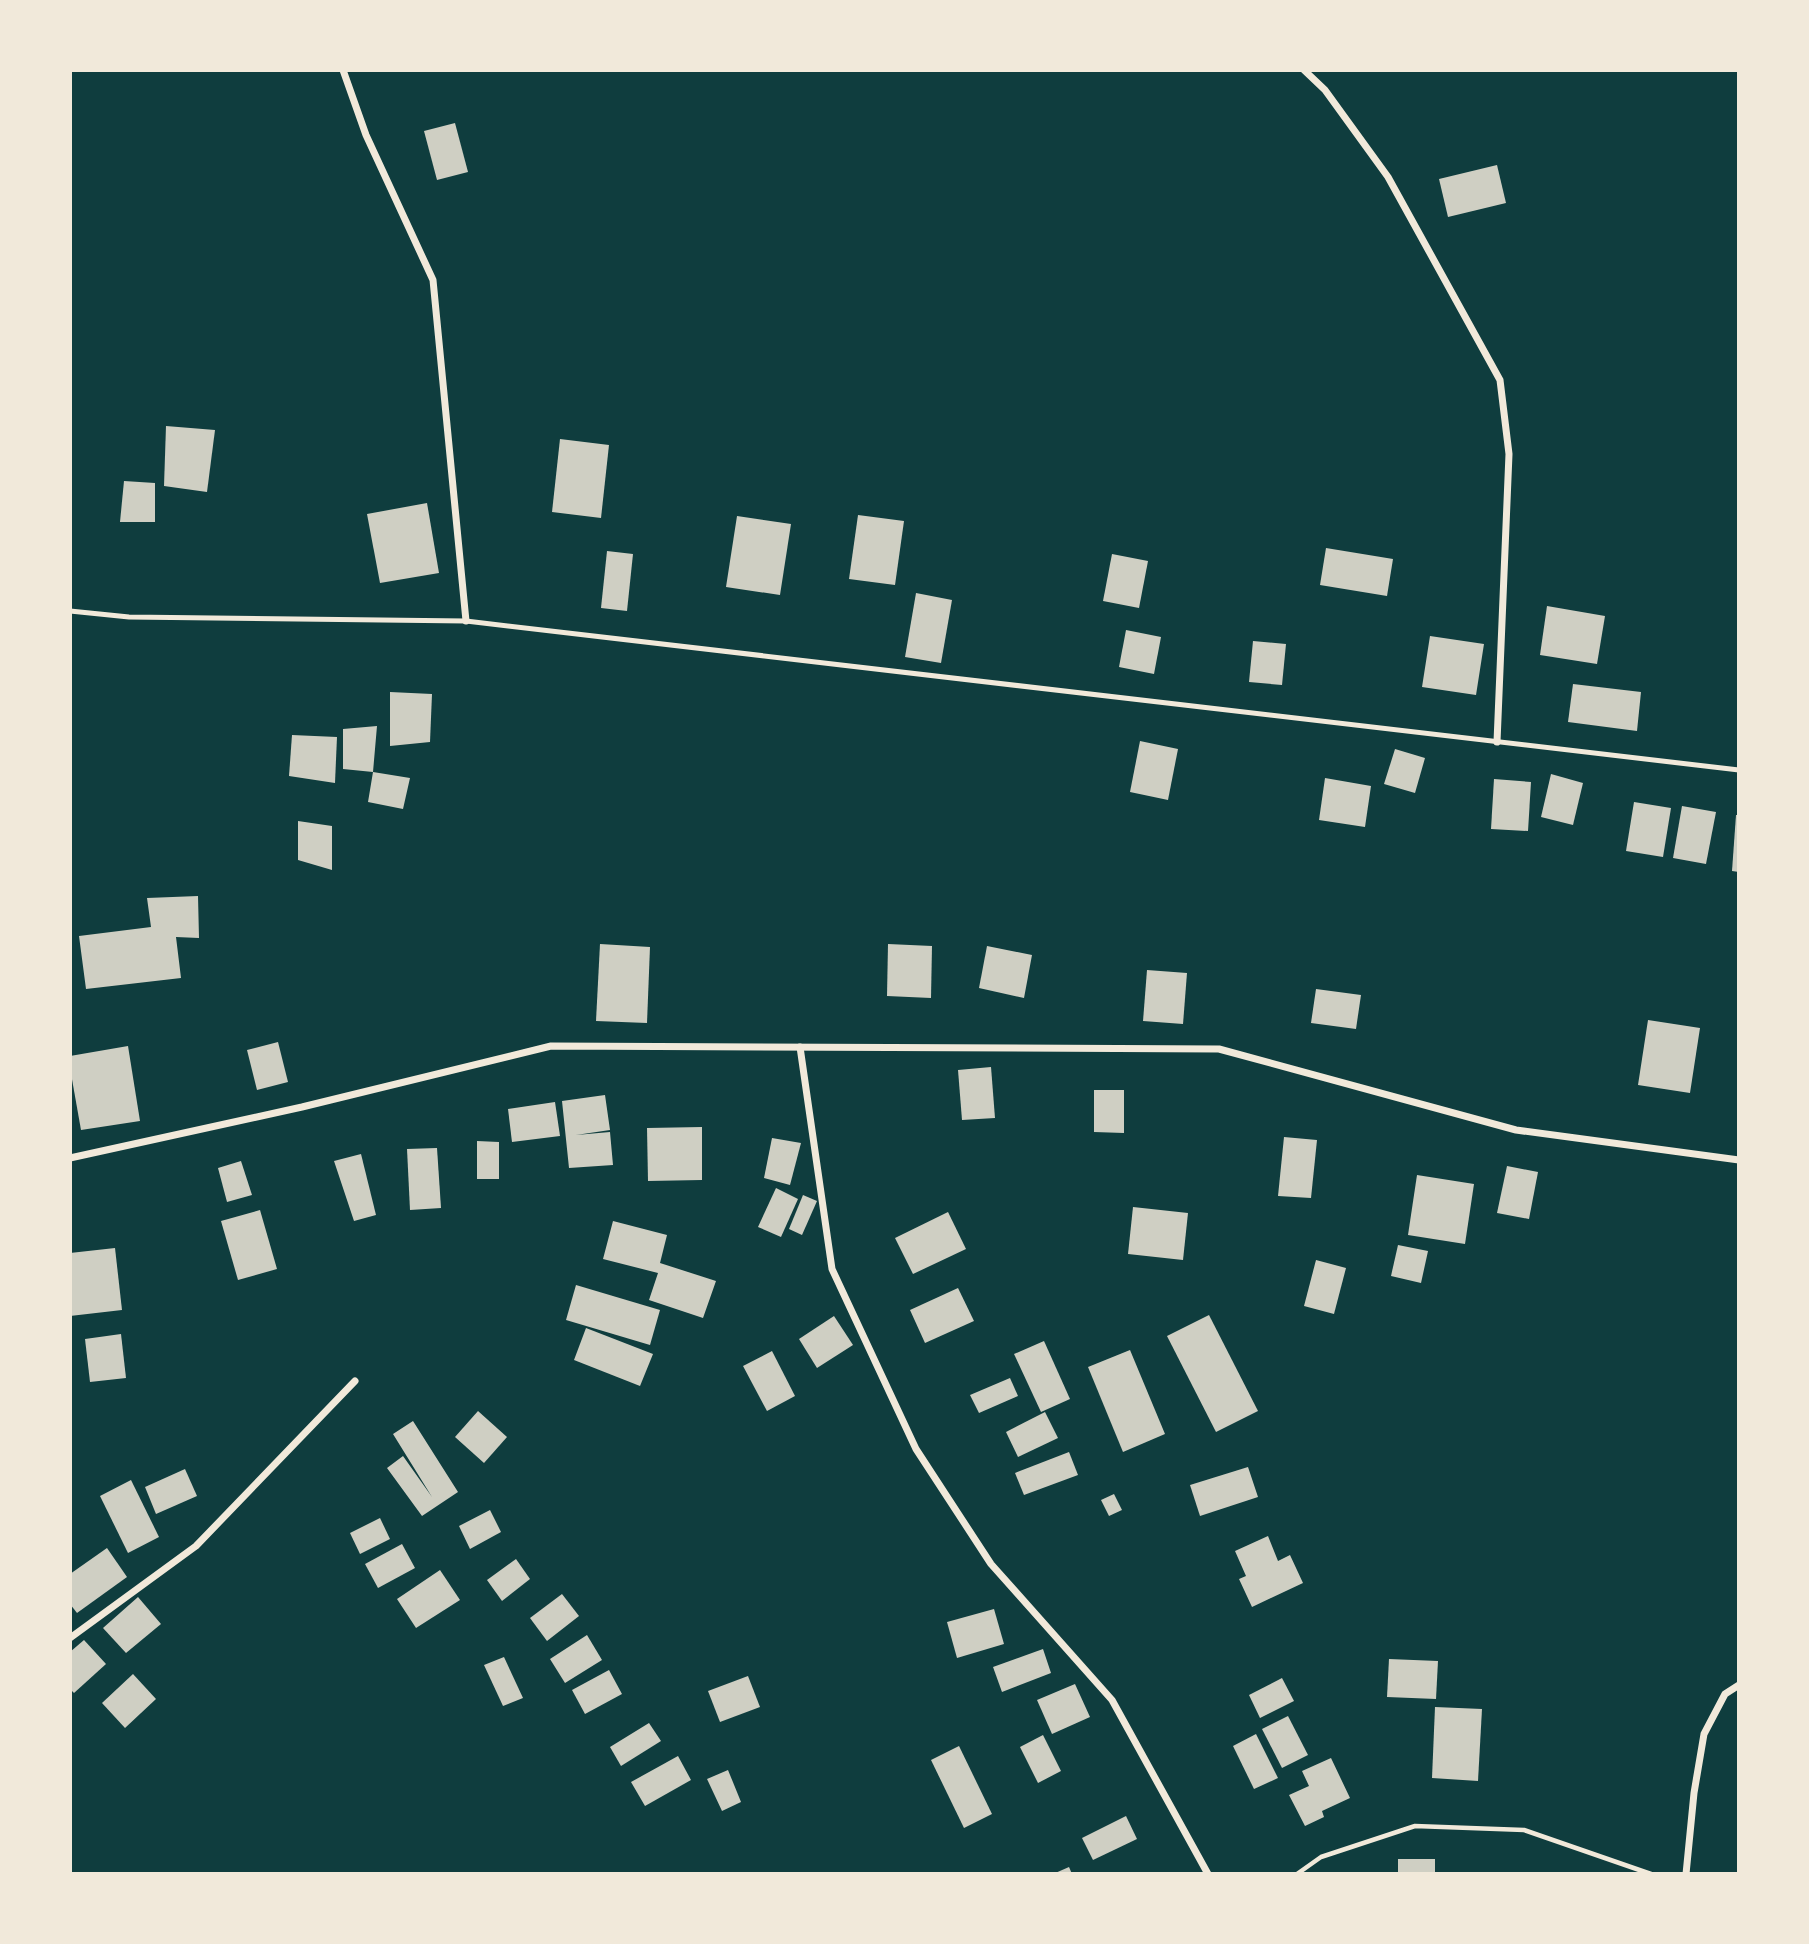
<svg xmlns="http://www.w3.org/2000/svg" width="1809" height="1944" font-family="'Open Sans',sans-serif">
  <style>
    .building { fill: #cfcfc3 }
    .lines { fill: none; stroke-linecap: round; stroke-linejoin: round }
    .path { stroke: #f1e9da; stroke-width: 4.5 }
    .service { stroke: #f1e9da; stroke-width: 5 }
    .minor { stroke: #f1e9da; stroke-width: 7 }
  </style>
  <rect width="100%" height="100%" fill="#0f3d3e"/>
  <g class="building">
    <polygon points="455,123 468,172 437,180 424,131"/>
    <polygon points="1497,165 1506,203 1448,217 1439,179"/>
    <polygon points="166,426 215,430 207,492 164,486"/>
    <polygon points="560,439 609,445 601,518 552,512"/>
    <polygon points="124,481 155,483 155,522 120,522"/>
    <polygon points="427,503 439,573 380,583 367,514"/>
    <polygon points="858,515 904,521 895,585 849,579"/>
    <polygon points="737,516 791,524 780,595 726,587"/>
    <polygon points="1326,548 1393,559 1387,596 1320,585"/>
    <polygon points="607,551 633,554 627,611 601,608"/>
    <polygon points="1112,554 1148,561 1139,608 1103,601"/>
    <polygon points="916,593 952,600 941,663 905,657"/>
    <polygon points="1547,606 1605,616 1597,664 1540,655"/>
    <polygon points="1126,630 1161,637 1154,674 1119,667"/>
    <polygon points="1430,636 1484,644 1476,695 1422,687"/>
    <polygon points="1253,641 1286,644 1282,685 1249,682"/>
    <polygon points="1573,684 1641,692 1637,731 1568,722"/>
    <polygon points="390,692 432,694 430,742 390,746"/>
    <polygon points="377,726 373,772 410,778 403,809 368,802 373,772 343,769 343,729"/>
    <polygon points="292,735 337,737 335,783 289,776"/>
    <polygon points="1140,741 1178,749 1168,800 1130,792"/>
    <polygon points="1395,749 1425,758 1415,793 1384,784"/>
    <polygon points="1551,774 1583,783 1573,825 1541,817"/>
    <polygon points="1325,778 1371,786 1365,827 1319,820"/>
    <polygon points="1494,779 1531,782 1528,831 1491,829"/>
    <polygon points="1634,802 1671,808 1663,857 1626,851"/>
    <polygon points="1682,806 1716,812 1706,864 1673,858"/>
    <polygon points="1736,815 1739,815 1739,872 1732,871"/>
    <polygon points="298,821 332,826 332,870 298,860"/>
    <polygon points="198,896 199,938 176,937 181,978 86,989 79,936 151,927 147,898"/>
    <polygon points="600,944 650,947 647,1023 596,1021"/>
    <polygon points="888,944 932,946 931,998 887,996"/>
    <polygon points="987,946 1032,955 1024,998 979,988"/>
    <polygon points="1147,970 1187,973 1183,1024 1143,1021"/>
    <polygon points="1316,989 1361,995 1356,1029 1311,1023"/>
    <polygon points="1648,1020 1700,1028 1690,1093 1638,1085"/>
    <polygon points="278,1042 288,1082 257,1090 247,1050"/>
    <polygon points="128,1046 140,1121 81,1130 70,1068 70,1056"/>
    <polygon points="991,1067 995,1118 962,1120 958,1070"/>
    <polygon points="1094,1090 1124,1090 1124,1133 1094,1132"/>
    <polygon points="605,1095 610,1130 576,1135 610,1132 613,1165 569,1168 562,1101"/>
    <polygon points="555,1102 560,1136 512,1142 508,1109"/>
    <polygon points="702,1127 702,1180 648,1181 647,1128"/>
    <polygon points="1284,1137 1317,1140 1311,1198 1278,1196"/>
    <polygon points="772,1138 801,1143 790,1185 764,1178"/>
    <polygon points="477,1141 499,1142 499,1179 477,1179"/>
    <polygon points="437,1148 441,1208 410,1210 407,1149"/>
    <polygon points="361,1154 376,1215 354,1221 334,1161"/>
    <polygon points="241,1161 252,1195 227,1202 218,1168"/>
    <polygon points="1507,1166 1538,1172 1529,1219 1497,1213"/>
    <polygon points="1417,1175 1474,1184 1465,1244 1408,1235"/>
    <polygon points="776,1188 798,1199 781,1237 758,1227"/>
    <polygon points="803,1195 817,1201 802,1235 789,1229"/>
    <polygon points="1133,1207 1188,1213 1183,1260 1128,1254"/>
    <polygon points="260,1210 277,1269 238,1280 221,1221"/>
    <polygon points="948,1212 966,1249 913,1274 895,1238"/>
    <polygon points="613,1221 667,1235 660,1263 716,1281 703,1318 649,1300 658,1273 603,1259"/>
    <polygon points="1398,1245 1428,1251 1421,1283 1391,1276"/>
    <polygon points="115,1248 122,1310 70,1316 70,1253"/>
    <polygon points="1316,1260 1346,1268 1334,1314 1304,1306"/>
    <polygon points="576,1285 660,1310 650,1345 566,1320"/>
    <polygon points="958,1288 974,1321 925,1343 910,1310"/>
    <polygon points="1209,1315 1258,1411 1216,1432 1167,1336"/>
    <polygon points="834,1316 853,1345 817,1368 799,1339"/>
    <polygon points="586,1328 653,1354 640,1386 574,1360"/>
    <polygon points="121,1334 126,1378 90,1382 85,1339"/>
    <polygon points="1044,1341 1070,1399 1041,1412 1014,1354"/>
    <polygon points="1130,1350 1165,1434 1123,1452 1088,1367"/>
    <polygon points="772,1351 795,1396 767,1411 743,1366"/>
    <polygon points="1010,1378 1018,1396 979,1413 970,1395"/>
    <polygon points="478,1411 507,1437 484,1463 455,1437"/>
    <polygon points="1045,1412 1058,1438 1018,1457 1006,1432"/>
    <polygon points="413,1421 458,1492 422,1516 387,1468 403,1456 432,1497 393,1434"/>
    <polygon points="1069,1452 1078,1475 1024,1495 1015,1473"/>
    <polygon points="1248,1467 1258,1497 1200,1516 1190,1485"/>
    <polygon points="185,1469 197,1496 156,1514 145,1487"/>
    <polygon points="131,1480 159,1537 128,1553 100,1496"/>
    <polygon points="1114,1494 1122,1510 1109,1516 1101,1500"/>
    <polygon points="490,1510 501,1532 470,1549 459,1526"/>
    <polygon points="380,1518 390,1539 360,1554 350,1533"/>
    <polygon points="1268,1536 1278,1561 1290,1555 1303,1583 1252,1607 1239,1579 1246,1576 1235,1551"/>
    <polygon points="402,1544 415,1568 378,1588 365,1564"/>
    <polygon points="107,1548 127,1577 77,1613 70,1604 70,1574"/>
    <polygon points="516,1559 530,1579 502,1601 487,1580"/>
    <polygon points="440,1570 460,1600 416,1628 397,1599"/>
    <polygon points="562,1594 579,1616 547,1641 530,1618"/>
    <polygon points="138,1597 161,1624 126,1653 103,1628"/>
    <polygon points="994,1609 1004,1644 957,1658 947,1622"/>
    <polygon points="587,1635 602,1660 565,1683 550,1659"/>
    <polygon points="84,1640 106,1664 74,1693 70,1689 70,1652"/>
    <polygon points="1043,1649 1051,1673 1002,1692 993,1667"/>
    <polygon points="504,1657 523,1698 503,1706 484,1665"/>
    <polygon points="1389,1659 1438,1661 1436,1699 1387,1697"/>
    <polygon points="609,1670 622,1694 585,1714 572,1690"/>
    <polygon points="133,1674 156,1699 125,1728 102,1703"/>
    <polygon points="748,1676 760,1707 720,1722 708,1691"/>
    <polygon points="1282,1678 1294,1701 1260,1718 1249,1695"/>
    <polygon points="1075,1684 1090,1717 1052,1734 1037,1700"/>
    <polygon points="1435,1707 1482,1709 1478,1781 1432,1778"/>
    <polygon points="1288,1716 1308,1755 1282,1768 1262,1729"/>
    <polygon points="649,1723 661,1741 621,1766 610,1747"/>
    <polygon points="1256,1734 1278,1778 1254,1789 1233,1746"/>
    <polygon points="1043,1735 1061,1771 1038,1783 1020,1747"/>
    <polygon points="959,1746 992,1814 964,1828 931,1760"/>
    <polygon points="678,1756 691,1780 645,1806 631,1782"/>
    <polygon points="1331,1758 1350,1798 1322,1811 1324,1817 1305,1826 1289,1795 1309,1786 1302,1771"/>
    <polygon points="728,1770 741,1802 722,1811 707,1779"/>
    <polygon points="1126,1816 1137,1839 1093,1860 1082,1838"/>
    <rect x="1398" y="1859" width="37" height="15"/>
    <polygon points="1069,1867 1072,1874 1053,1874"/>
  </g>
  <g class="lines">
    <polyline class="path" points="1297,1874 1321,1857 1415,1826 1524,1830 1651,1874"/>
    <polyline class="service" points="70,611 129,617 466,621 1739,770"/>
    <g class="minor">
      <polyline points="343,70 366,135 433,280 466,621"/>
      <polyline points="1304,70 1325,90 1388,177 1500,380 1509,454 1497,742"/>
      <polyline points="800,1047 832,1269 916,1449 991,1564 1112,1700 1208,1874"/>
      <polyline points="70,1158 302,1107 551,1046 1219,1049 1516,1130 1739,1160"/>
      <polyline points="70,1638 196,1546 355,1381"/>
      <polyline points="1686,1874 1694,1793 1704,1734 1725,1694 1739,1685"/>
    </g>
  </g>
  <rect width="1809" height="1944" fill="none" stroke="#f1e9da" stroke-width="144"/>
</svg>
